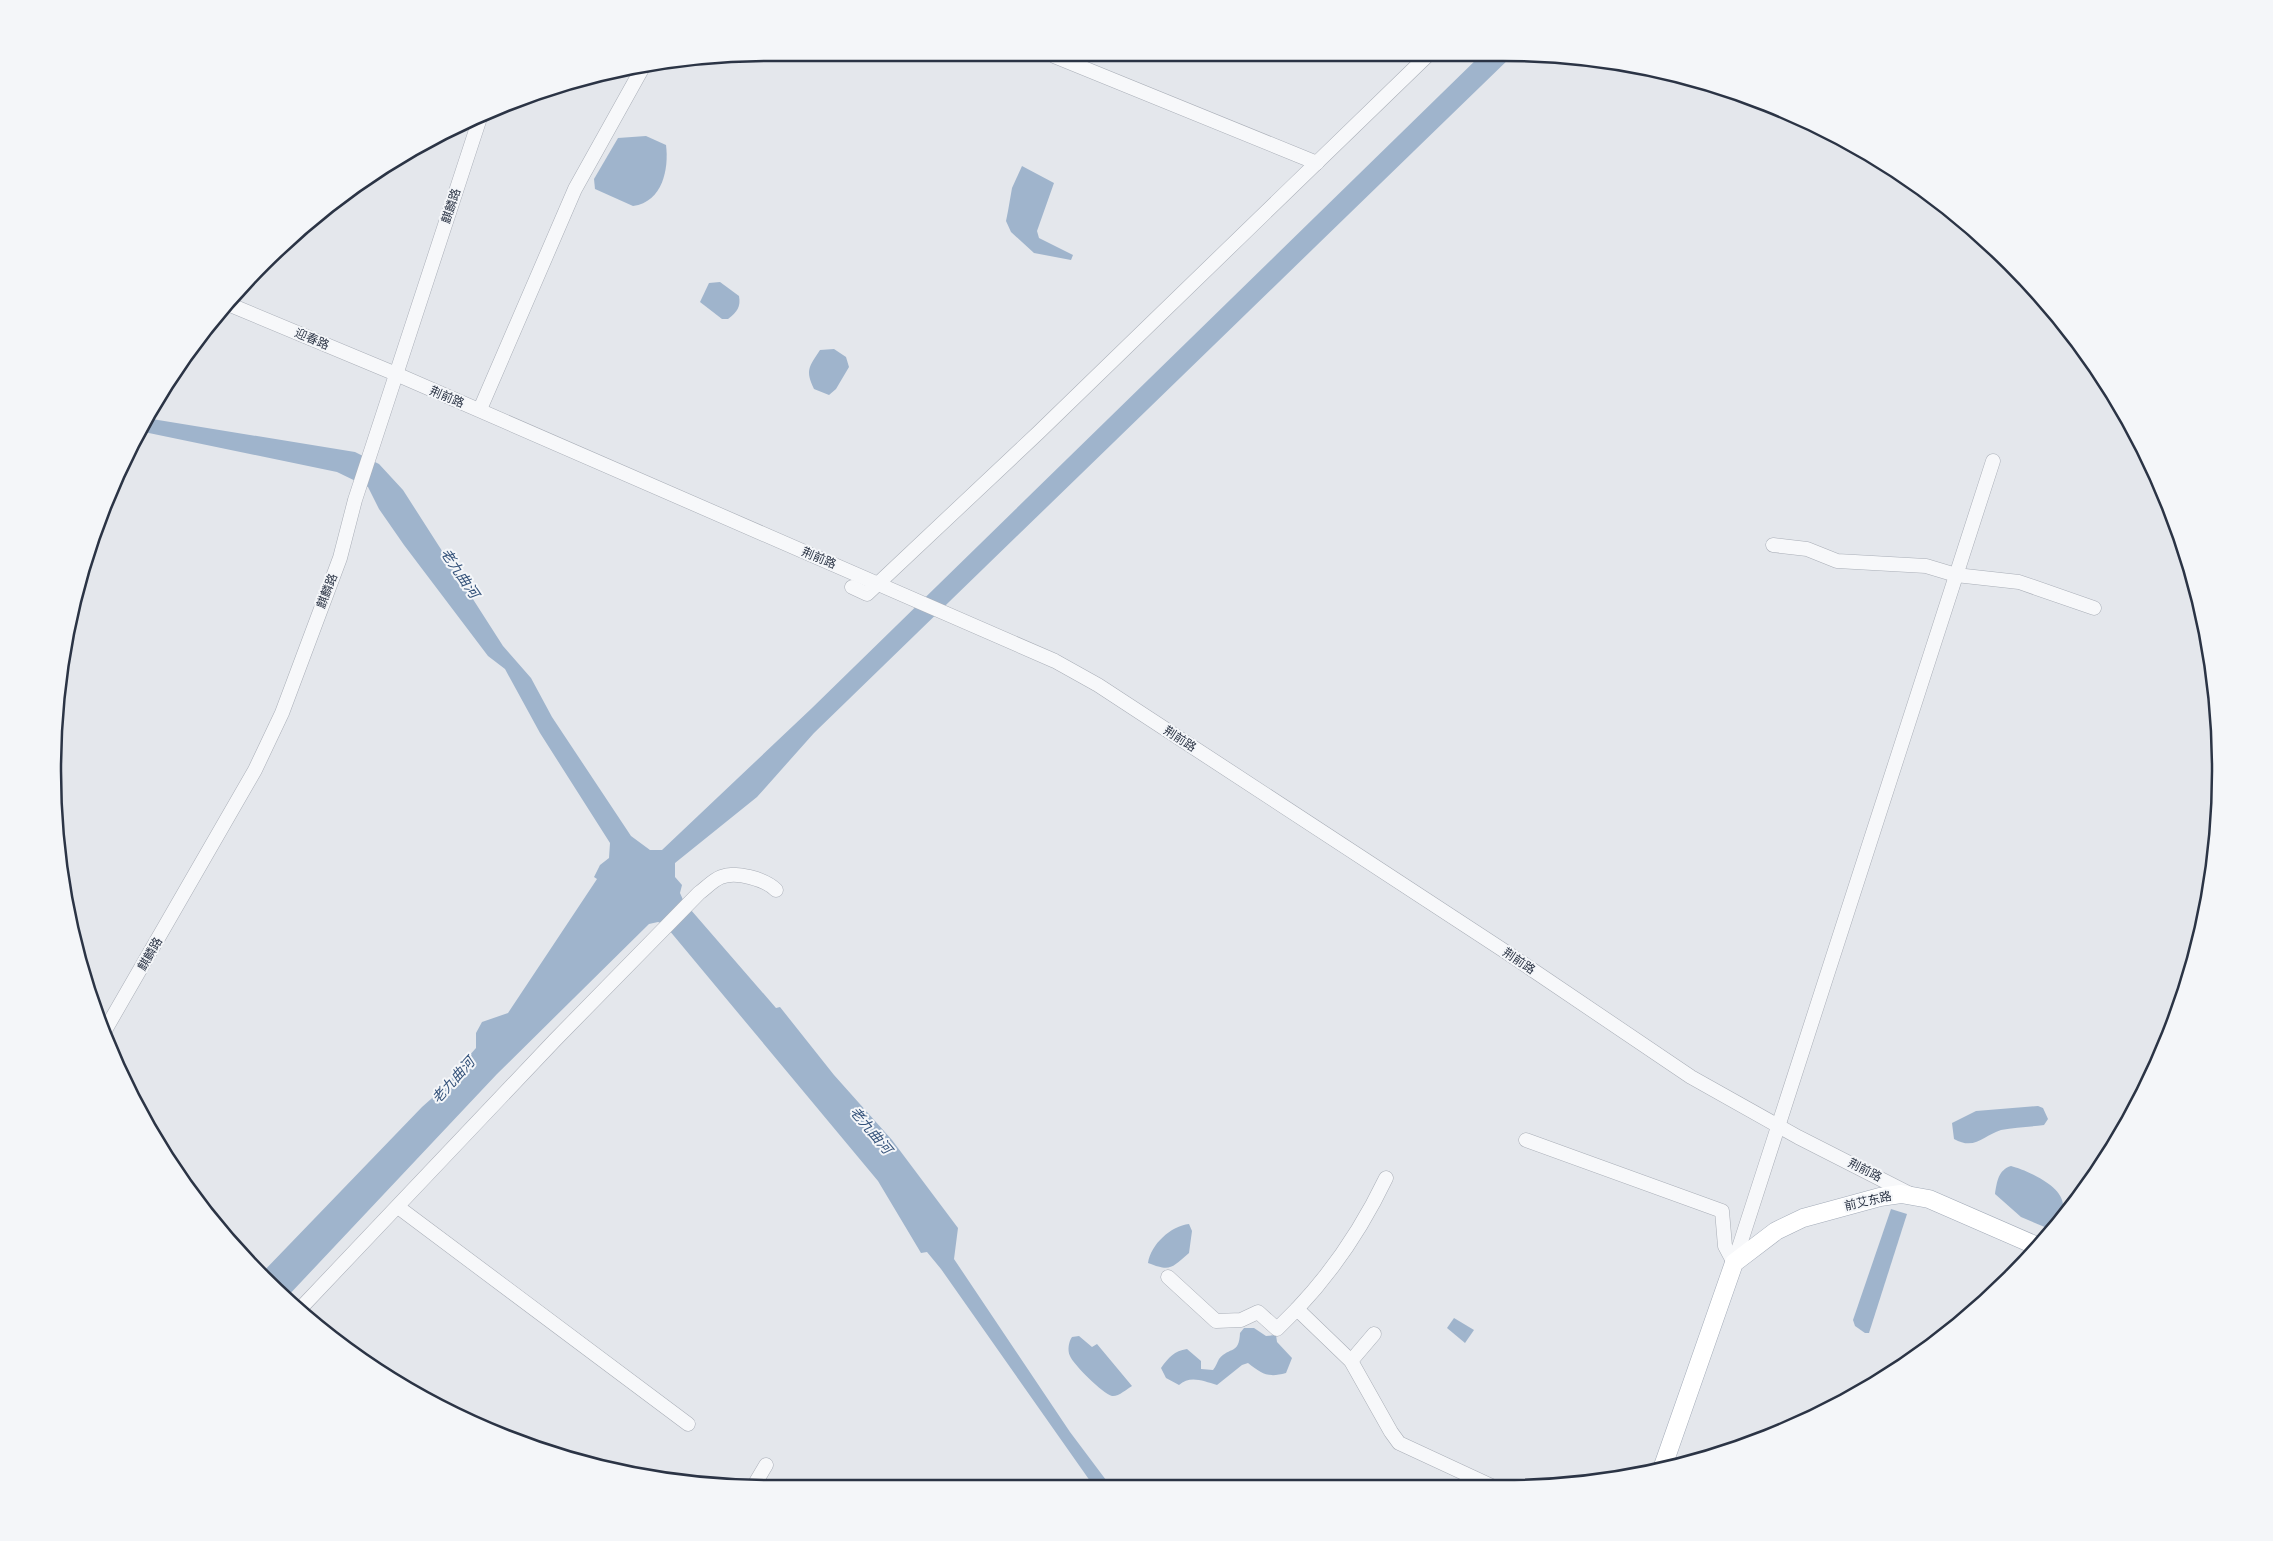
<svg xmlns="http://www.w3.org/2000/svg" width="2273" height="1541" font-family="'PT Sans Narrow','Noto Sans SC',sans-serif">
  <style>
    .water { fill: #9fb4cc }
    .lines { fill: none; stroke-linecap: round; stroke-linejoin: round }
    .minor-casing { stroke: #a9aeb7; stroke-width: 15 }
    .major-casing { stroke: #a3abb8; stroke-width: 19 }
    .minor { stroke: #f7f8fa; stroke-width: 14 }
    .major { stroke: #fff; stroke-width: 18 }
    .labels { text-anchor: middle; stroke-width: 4; stroke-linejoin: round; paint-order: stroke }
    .street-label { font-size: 12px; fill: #2b3445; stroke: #f4f6f9 }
    .water-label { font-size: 14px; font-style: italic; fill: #34527a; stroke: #f4f6f9 }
    .rim { fill: none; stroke: #2b3445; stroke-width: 2.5 }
  </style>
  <rect width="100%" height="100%" fill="#e4e7ec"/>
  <g class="water">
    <polygon points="1483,53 1514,54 814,733 757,797 675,863 675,877 682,885 680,893 684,902 776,1008 780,1007 834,1075 892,1140 958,1228 954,1259 1070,1432 1112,1488 1095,1488 941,1269 927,1252 921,1253 878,1181 664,924 658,922 649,924 497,1074 286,1298 263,1278 260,1275 422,1107 449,1083 455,1072 476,1048 476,1033 482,1022 508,1013 597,879 594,877 600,865 609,858 610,843 540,733 505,669 488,656 404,545 379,509 368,487 337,472 144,432 152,419 355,452 379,464 403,490 503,646 531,678 552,717 631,836 650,850 662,850 812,708"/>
    <path d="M646 136 666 145C669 168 663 202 633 206L595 189 594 179 618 138Z"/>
    <polygon points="1022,166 1054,183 1037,231 1039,238 1073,255 1071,260 1034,253 1011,232 1006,221 1008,211 1012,188"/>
    <path d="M720 282 739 296C741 307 737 312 728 319H722L700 302 709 283Z"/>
    <path d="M834 349 846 357 849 367 836 389 829 395 814 389C805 370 809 367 820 350Z"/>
    <path d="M2038 1106 2043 1108 2048 1119 2044 1125C2030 1127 2015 1127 2001 1130 1984 1135 1975 1151 1954 1139L1952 1123 1976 1111Z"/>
    <path d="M2011 1166C2026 1170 2064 1186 2063 1206 2062 1215 2053 1222 2047 1228L2021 1217 1995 1194C1997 1182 1998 1170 2011 1166Z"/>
    <polygon points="1891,1209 1907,1214 1869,1333 1865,1333 1855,1326 1853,1320"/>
    <path d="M1189 1224 1192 1231 1189 1253C1171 1268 1171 1272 1148 1263 1151 1244 1171 1226 1189 1224Z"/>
    <polygon points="1454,1318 1474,1330 1465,1343 1447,1328"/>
    <path d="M1244 1328H1254L1266 1336 1276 1335 1277 1342 1292 1358 1286 1373C1268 1378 1262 1374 1248 1363L1242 1365 1217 1385C1203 1381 1190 1375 1179 1385L1166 1378 1161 1368C1169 1357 1174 1351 1187 1349L1201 1361V1369L1213 1370C1216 1366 1217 1363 1219 1359 1230 1346 1239 1355 1240 1333Z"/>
    <path d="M1079 1336 1092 1347 1097 1344 1132 1386C1127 1389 1118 1397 1112 1396 1103 1394 1073 1364 1070 1356 1067 1350 1069 1341 1072 1337Z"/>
  </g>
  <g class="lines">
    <g class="minor-casing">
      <g id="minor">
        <polyline points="1054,56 1317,163"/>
        <polyline points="228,304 396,374 1055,661 1098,685 1506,952 1691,1077 1798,1137 1910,1194"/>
        <polyline points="481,407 575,189 643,67"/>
        <polyline points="1773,545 1807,549 1837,561 1926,566 1956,575 2019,582 2094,608"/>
        <polyline points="852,587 867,594 1038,433 1430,53"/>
        <polyline points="104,1032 255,770 282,713 340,558 355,500 479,121"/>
        <polyline points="1526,1140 1722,1211 1725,1246 1734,1263"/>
        <polyline points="398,1207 688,1424"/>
        <polyline points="1734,1263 1993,461"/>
        <polyline points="1168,1277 1216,1321 1241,1320 1258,1312 1277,1329 1297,1309 1351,1361 1391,1432 1399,1443 1496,1488"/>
        <path d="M1297 1309C1333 1271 1363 1226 1386 1178"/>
        <path d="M299 1310 555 1040 699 893C706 888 713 880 721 877 736 871 765 879 776 890"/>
        <polyline points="1351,1361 1374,1334"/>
        <polyline points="753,1487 766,1465"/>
      </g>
    </g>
    <g class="major-casing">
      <polyline id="major" points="1662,1469 1734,1263 1776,1231 1803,1218 1880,1197 1901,1194 1929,1199 2037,1246"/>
    </g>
    <use href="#minor" class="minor"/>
    <use href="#major" class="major"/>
  </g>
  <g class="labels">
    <g class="street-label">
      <text transform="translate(451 206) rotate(-72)" y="4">麒麟路</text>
      <text transform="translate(312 339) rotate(23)" y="4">迎春路</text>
      <text transform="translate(447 397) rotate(23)" y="4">荆前路</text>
      <text transform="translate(819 558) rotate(23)" y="4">荆前路</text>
      <text transform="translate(327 591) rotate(-69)" y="4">麒麟路</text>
      <text transform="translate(1180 739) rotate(33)" y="4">荆前路</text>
      <text transform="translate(150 954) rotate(-60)" y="4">麒麟路</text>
      <text transform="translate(1519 961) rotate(34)" y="4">荆前路</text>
      <text transform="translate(1865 1170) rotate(27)" y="4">荆前路</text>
      <text transform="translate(1868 1201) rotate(-13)" y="4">前艾东路</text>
    </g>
    <g class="water-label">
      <text transform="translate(460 573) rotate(56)" y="5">老九曲河</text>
      <text transform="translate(453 1080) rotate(-48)" y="5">老九曲河</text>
      <text transform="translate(871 1130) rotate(50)" y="5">老九曲河</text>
    </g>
  </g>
  <path d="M0 0H2273V1541H0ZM770 61H1503A709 709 0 0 1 2212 770V771A709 709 0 0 1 1503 1480H770A709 709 0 0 1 61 771V770A709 709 0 0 1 770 61Z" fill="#f4f6f9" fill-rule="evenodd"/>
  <path class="rim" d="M770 61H1503A709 709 0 0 1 2212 770V771A709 709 0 0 1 1503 1480H770A709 709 0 0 1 61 771V770A709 709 0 0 1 770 61Z"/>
</svg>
